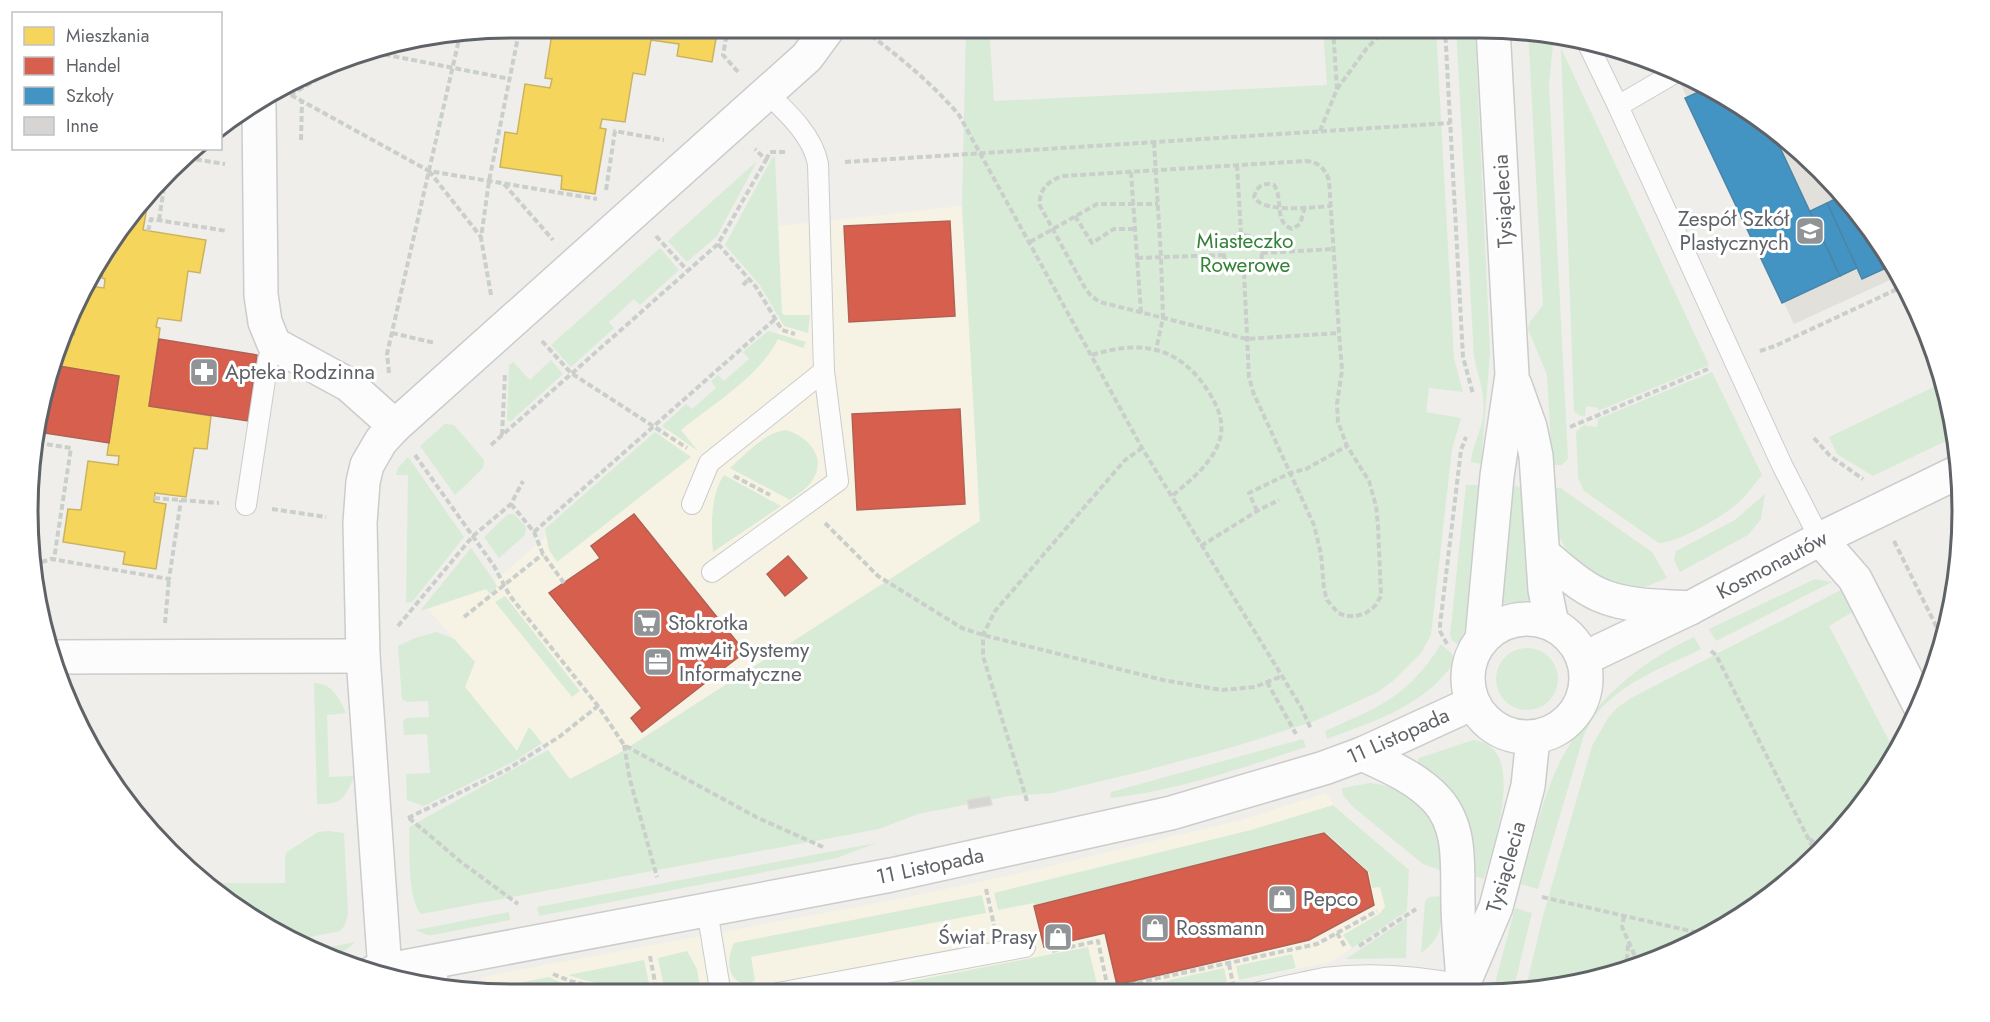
<svg xmlns="http://www.w3.org/2000/svg" width="1990" height="1022" font-family="Jost,sans-serif">
  <style>
    .commercial { fill: #f7f3e4 }
    .education { fill: #e2e0da }
    .green { fill: #d8ebd6 }
    .homes { fill: #f6d55c; stroke: #c9b360; stroke-width: 1.5 }
    .shops { fill: #d6604d; stroke: #b26155; stroke-width: 1.5 }
    .schools { fill: #4393c3; stroke: #4b85a8; stroke-width: 1.5 }
    .building { fill: #d6d5d3; stroke: #deddd9; stroke-width: 1.5 }
    .lines { fill: none; stroke-linecap: round; stroke-linejoin: round }
    .service-casing { stroke: #cbcccc; stroke-width: 22 }
    .minor-casing { stroke: #cbcccc; stroke-width: 36 }
    .tertiary-casing { stroke: #cbcccc; stroke-width: 36 }
    .path { stroke: #cacfcc; stroke-width: 4; stroke-dasharray: 6 3; stroke-linecap: butt }
    .service { stroke: #fdfcfc; stroke-width: 20 }
    .minor { stroke: #fdfcfc; stroke-width: 33 }
    .tertiary { stroke: #fdfcfc; stroke-width: 33 }
    .labels { text-anchor: middle; stroke-width: 6; stroke-linejoin: round; paint-order: stroke }
    .street-label { font-size: 21px; fill: #5f6368; stroke: #fff }
    .poi-label { font-size: 21px; fill: #5f6368; stroke: #fff; text-anchor: start }
    .park-label { font-size: 21px; fill: #348238; stroke: #fff }
    .rim { fill: none; stroke: #5f6368; stroke-width: 3 }
  </style>
  <rect width="100%" height="100%" fill="#efeeea"/>
  <g class="commercial">
    <polygon points="962,206 980,521 618,754 570,779 529,727 517,751 464,687 475,662 428,609 486,589 778,334 772,227"/>
    <polygon points="1326,793 1334,805 1409,870 1407,911 1331,962 1181,992 471,993 477,983 483,978 492,975 893,900 1021,873 1241,820"/>
  </g>
  <polygon class="education" points="1674,70 1693,77 1774,127 1843,192 1901,275 1794,324"/>
  <g class="green">
    <path d="M966 27H989L994 101 1327 85 1323 28H1436L1454 358 1463 392 1429 388 1426 412 1461 418 1452 449 1431 635 1421 653 1393 681 1376 693 1315 721 1233 747 1147 770 1052 793 1009 796 918 814 879 829 421 914C407 898 410 848 409 827L548 750 570 779 618 754 980 521 962 206Z"/>
    <path d="M1456 28H1475L1490 353 1481 464 1471 462C1472 447 1479 436 1482 422 1487 397 1479 381 1474 357Z"/>
    <polygon points="1528,31 1554,35 1549,85 1568,459 1562,465 1552,465 1547,375 1528,329 1530,322 1543,305"/>
    <path d="M1561 48 1709 365 1598 411V408L1586 406 1585 416C1581 417 1577 414 1574 411Z"/>
    <polygon points="775,157 782,313 784,315 810,315 808,333 784,326 759,284 725,245 772,158"/>
    <polygon points="757,161 717,236 687,262 668,241"/>
    <polygon points="660,248 679,270 640,305 634,299 609,322 614,328 571,367 551,345"/>
    <path d="M768 331 806 342 803 348 778 339C760 376 713 404 681 430L698 451 662 426 686 404 692 409 716 388 711 381 718 375 724 381 749 359 743 352Z"/>
    <polygon points="551,360 563,374 510,422 507,419 509,365 513,362 530,380"/>
    <path d="M1712 372 1762 475C1754 484 1748 494 1740 501 1726 515 1678 543 1659 543L1584 491 1578 478 1576 432 1585 424V426L1597 427 1598 419Z"/>
    <polygon points="1944,382 1956,436 1873,476 1837,454 1829,437"/>
    <polygon points="445,424 454,425 484,460 483,468 455,495 420,446"/>
    <path d="M786 430C808 436 828 458 812 481 807 489 797 494 790 500L730 468C746 454 765 432 786 430Z"/>
    <polygon points="655,432 691,457 557,562 549,550 545,529"/>
    <polygon points="408,457 464,537 412,602 406,603 408,475 396,475 398,468"/>
    <path d="M724 475 781 506 713 552C711 529 710 495 724 475Z"/>
    <polygon points="1466,485 1479,485 1465,628 1461,642 1457,644 1451,639 1450,635"/>
    <polygon points="1513,486 1525,487 1531,600 1500,604"/>
    <polygon points="1554,488 1561,488 1569,494 1652,552 1667,578 1645,587 1633,587 1608,583 1571,558 1557,533"/>
    <polygon points="1765,494 1761,519 1748,535 1680,572 1674,560 1676,551 1735,520"/>
    <polygon points="508,514 514,514 526,527 525,535 499,558 484,537"/>
    <polygon points="471,548 496,584 497,587 490,594 486,589 420,611"/>
    <polygon points="1815,579 1832,582 1716,641 1709,629"/>
    <polygon points="1841,590 1854,611 1829,626 1895,752 1843,830 1748,913 1664,958 1543,991 1525,991 1543,916 1592,746 1608,718 1617,708 1631,698"/>
    <polygon points="505,596 580,691 572,697 495,602"/>
    <polygon points="437,632 454,639 475,662 465,687 517,751 529,727 542,743 513,762 424,806 407,800 406,774 430,773 427,734 404,735 403,721 407,718 429,717 428,701 407,702 402,699 398,646 415,638"/>
    <path d="M1694 637 1701 649C1657 671 1602 688 1583 738L1538 889 1521 884C1533 842 1542 795 1563 756 1593 702 1638 663 1694 637Z"/>
    <path d="M1441 644C1445 648 1453 653 1454 658 1455 664 1448 670 1445 674 1415 709 1369 723 1327 739L1325 731C1379 707 1408 697 1441 644Z"/>
    <circle cx="1527" cy="679" r="31"/>
    <path d="M314 683C332 683 339 698 346 713L327 715 329 777 355 776C343 799 344 804 317 804Z"/>
    <path d="M1303 739 1306 747C1245 767 1173 792 1110 798L1111 792Z"/>
    <path d="M1473 740C1529 746 1493 846 1484 879L1474 876 1450 791 1440 778 1419 764 1418 761 1419 758Z"/>
    <path d="M1371 783C1397 786 1430 802 1439 829 1443 842 1443 858 1445 872L1423 864 1352 806 1343 795 1342 788Z"/>
    <polygon points="1333,805 1409,870 1407,911 1352,948 1343,935 1379,914 1385,907 1380,887 1372,888 1369,872 1325,832 1034,906 1034,903 998,910 994,893 1251,830"/>
    <polygon points="329,831 344,833 348,914 345,925 340,931 290,941 217,895 204,883 285,883 285,856 287,852 318,832"/>
    <polygon points="876,843 837,858 539,916 537,907"/>
    <path d="M982 895 986 913 751 957 755 980 748 985C726 981 726 960 734 943Z"/>
    <path d="M1443 896C1441 922 1444 937 1421 953L1425 901 1429 897Z"/>
    <polygon points="1515,908 1532,913 1513,991 1493,991"/>
    <polygon points="509,912 510,920 433,935 427,935 416,930"/>
    <polygon points="1407,918 1406,958 1346,959"/>
    <path d="M355 942C342 956 329 957 311 951Z"/>
    <polygon points="1088,947 1099,992 971,993 969,983 920,993 851,993"/>
    <polygon points="687,951 697,969 700,987 665,993 658,958"/>
    <polygon points="1292,954 1296,968 1239,980 1236,966"/>
    <polygon points="644,960 651,993 641,993 584,980 568,975"/>
    <polygon points="1224,968 1227,982 1181,992 1120,992 1119,990 1169,981 1169,980"/>
    <polygon points="549,977 566,985 599,994 483,994 488,989"/>
  </g>
  <g class="homes">
    <polygon points="553,27 588,27 587,30 617,35 618,27 718,27 712,62 677,56 679,44 651,40 645,75 633,73 625,122 602,119 600,128 606,129 595,194 561,189 562,176 500,167 505,132 517,134 525,84 550,88 552,79 545,78"/>
    <polygon points="148,201 143,230 206,240 200,273 188,271 181,321 158,318 156,327 160,328 149,406 211,416 207,449 194,448 186,497 155,493 154,502 166,504 156,569 123,564 125,552 63,542 68,509 81,510 88,461 118,465 119,456 107,455 119,376 57,366 59,352 67,334 74,335 78,309 89,286 104,288 105,279 102,278 108,242"/>
  </g>
  <g class="shops">
    <polygon points="950,221 955,316 849,322 844,226"/>
    <polygon points="159,339 257,355 248,421 149,406"/>
    <polygon points="53,365 119,376 109,443 39,432 43,386"/>
    <polygon points="960,409 965,504 857,510 852,414"/>
    <polygon points="634,514 745,652 642,732 631,718 642,708 549,593 600,558 591,546"/>
    <polygon points="788,556 807,578 785,596 767,574"/>
    <polygon points="1324,833 1367,872 1374,905 1309,940 1117,985 1105,933 1044,947 1034,906"/>
  </g>
  <g class="schools">
    <polygon points="1709,87 1769,124 1840,276 1782,303 1685,98"/>
    <polygon points="1845,194 1895,264 1862,279 1827,203"/>
    <polygon points="1827,203 1857,268 1840,276 1810,211"/>
  </g>
  <polygon class="building" points="990,796 992,805 969,809 967,800"/>
  <g class="lines">
    <g class="service-casing">
      <g id="service">
        <polyline points="1586,40 1618,106 1782,465 1820,539"/>
        <polyline points="1618,106 1678,71"/>
        <path d="M692 504 709 463 824 371 818 164C813 136 787 112 767 93"/>
        <polyline points="246,505 268,360 274,344"/>
        <polyline points="712,572 838,481 824,371"/>
        <polyline points="707,910 720,989 723,993"/>
        <polyline points="434,961 439,987"/>
        <path d="M1260 992C1282 987 1303 982 1324 978 1371 972 1418 976 1463 985"/>
        <polyline points="778,993 1025,947"/>
      </g>
    </g>
    <g class="minor-casing">
      <g id="minor">
        <polyline points="259,105 261,295 265,322 274,344 349,385 395,426"/>
        <polyline points="1515,385 1530,427 1536,456 1545,590 1552,624"/>
        <polyline points="1820,539 1855,579 1920,706"/>
        <path d="M1543 554C1562 569 1582 589 1605 597 1631 607 1663 606 1690 608"/>
        <polyline points="1482,639 1497,476 1512,375 1493,28"/>
        <polyline points="55,657 363,656"/>
        <polyline points="385,971 363,656 360,523 363,482 367,465 381,441 395,426 807,57 829,27"/>
      </g>
    </g>
    <g class="tertiary-casing">
      <g id="tertiary">
        <circle cx="1527" cy="678" r="59"/>
        <polyline points="1583,659 1690,608 1820,539 1960,471"/>
        <path d="M1362 754C1388 766 1417 778 1437 800 1462 828 1457 866 1458 902 1458 929 1462 957 1463 985"/>
        <polyline points="372,973 891,875 1171,813 1324,768 1362,754 1473,703"/>
        <polyline points="1465,980 1496,907 1528,786 1533,738"/>
      </g>
    </g>
    <g class="path">
      <polyline points="728,27 723,55 738,72"/>
      <polyline points="1445,28 1463,357 1473,394"/>
      <path d="M864 30C898 56 931 82 959 115L1142 448 1301 707 1311 729"/>
      <polyline points="367,51 510,79"/>
      <polyline points="1337,89 1367,48 1387,28"/>
      <polyline points="290,95 367,51"/>
      <polyline points="291,95 429,171 597,199"/>
      <polyline points="1320,131 1337,89 1333,28"/>
      <polyline points="301,140 302,101"/>
      <polyline points="1154,142 1161,257 1163,318 1156,350"/>
      <polyline points="187,158 225,164"/>
      <polyline points="766,160 770,152 785,152"/>
      <path d="M1305 161C1318 162 1324 167 1329 180L1339 333 1247 339 1100 302 1091 296 1085 288 1040 206C1038 190 1049 180 1063 176Z"/>
      <polyline points="845,162 1450,123"/>
      <polyline points="1237,165 1241,234"/>
      <polyline points="429,171 481,237"/>
      <polyline points="1131,172 1141,313"/>
      <polyline points="504,184 553,240"/>
      <polyline points="606,190 615,131 664,140"/>
      <path d="M1305 207 1300 224 1292 229C1273 222 1284 199 1274 185 1263 182 1257 186 1254 197 1264 214 1312 207 1331 206"/>
      <polyline points="1075,216 1092,243 1114,229 1135,229"/>
      <polyline points="159,220 165,181"/>
      <polyline points="148,231 151,219 227,231"/>
      <circle cx="1243" cy="254" r="19"/>
      <polyline points="656,236 687,270"/>
      <polyline points="1030,242 1097,204 1158,204"/>
      <polyline points="718,244 756,287 782,330 795,334"/>
      <polyline points="1262,253 1333,249"/>
      <polyline points="1137,258 1223,255"/>
      <polyline points="1244,273 1249,377 1253,392 1314,525 1321,554 1324,589 1327,600 1338,613 1346,616 1356,616 1366,613 1375,606 1381,596 1378,525 1376,506 1369,481 1347,446 1338,422 1337,404 1342,370 1339,333"/>
      <polyline points="743,285 749,279"/>
      <polyline points="491,295 481,238 489,181 520,27"/>
      <polyline points="392,333 435,343"/>
      <polyline points="542,341 571,373 687,448"/>
      <polyline points="1760,351 1775,346 1906,285"/>
      <path d="M1092 355C1143 339 1181 347 1210 394 1219 409 1225 425 1219 442 1210 466 1189 481 1171 497"/>
      <polyline points="389,373 387,354 460,35"/>
      <polyline points="1570,427 1708,369"/>
      <polyline points="502,435 505,373"/>
      <polyline points="1814,438 1830,456 1863,479"/>
      <polyline points="38,443 71,448 54,559"/>
      <polyline points="491,445 718,244 766,160 755,149"/>
      <polyline points="415,455 494,566 510,596 598,706 624,745 758,818 823,847"/>
      <polyline points="734,476 770,495"/>
      <polyline points="154,498 219,503"/>
      <polyline points="511,504 534,532 543,554 564,583"/>
      <polyline points="272,509 326,517"/>
      <polyline points="1257,511 1249,493 1290,473 1306,469 1347,446"/>
      <polyline points="825,523 878,576 962,628 983,635 1163,680 1222,690 1255,687 1282,676"/>
      <polyline points="534,532 775,319"/>
      <polyline points="1894,541 1944,642"/>
      <polyline points="1201,546 1257,511 1279,500"/>
      <polyline points="33,565 51,559 169,579 181,500"/>
      <polyline points="464,617 543,554"/>
      <polyline points="165,623 169,579"/>
      <polyline points="398,626 473,536 511,504 523,481"/>
      <polyline points="1447,644 1440,631 1440,625 1461,450 1466,437"/>
      <polyline points="1711,651 1716,655 1816,854"/>
      <polyline points="1267,682 1296,734"/>
      <polyline points="624,745 630,780 657,877"/>
      <polyline points="1027,801 983,656 983,635 995,611 1125,460 1142,448"/>
      <polyline points="408,818 508,769 559,737 598,706"/>
      <polyline points="409,818 461,862 518,904"/>
      <polyline points="1810,839 1821,849"/>
      <polyline points="986,889 994,925"/>
      <polyline points="1542,897 1708,935"/>
      <polyline points="1624,916 1622,927 1639,965"/>
      <polyline points="1337,933 1346,948"/>
      <polyline points="1359,946 1416,909"/>
      <polyline points="1052,951 1098,941 1108,989 1317,944 1377,911"/>
      <polyline points="650,956 657,993"/>
      <polyline points="1229,964 1233,984"/>
      <polyline points="1626,969 1628,945"/>
      <polyline points="553,974 570,981 622,994"/>
    </g>
    <use href="#service" class="service"/>
    <use href="#minor" class="minor"/>
    <use href="#tertiary" class="tertiary"/>
  </g>
  <defs>
    <g id="school-square" transform="scale(1.5)"><rect x="-9" y="-9" width="18" height="18" rx="4" fill="#919496" stroke="#fff"/><path d="M0-5L7-2L0 1L-7-2ZM-4 1L0 2.5L4 1V4Q0 6-4 4Z" fill="#fff"/></g>
    <g id="pharmacy-square" transform="scale(1.5)"><rect x="-9" y="-9" width="18" height="18" rx="4" fill="#919496" stroke="#fff"/><path d="M-2-6h4v4h4v4h-4v4h-4v-4h-4v-4h4Z" fill="#fff"/></g>
    <g id="supermarket-square" transform="scale(1.5)"><rect x="-9" y="-9" width="18" height="18" rx="4" fill="#919496" stroke="#fff"/><path d="M-6-5.5h2.5l.6 2H6L4.5 2H-2.5L-4.4-4H-6ZM-1.5 3.2a1.3 1.3 0 1 0 .1 0ZM3 3.2a1.3 1.3 0 1 0 .1 0Z" fill="#fff"/></g>
    <g id="office-square" transform="scale(1.5)"><rect x="-9" y="-9" width="18" height="18" rx="4" fill="#919496" stroke="#fff"/><path d="M-6-3h4V-5.5h4V-3h4V5H-6ZM-1-4.5V-3h2v-1.5ZM-6 0V1H6V0Z" fill="#fff"/></g>
    <g id="shop-square" transform="scale(1.5)"><rect x="-9" y="-9" width="18" height="18" rx="4" fill="#919496" stroke="#fff"/><path d="M-5-2.5h2.3a2.7 3.5 0 0 1 5.4 0H5L5.5 6h-11ZM-1.5-2.5h3a1.5 2.3 0 0 0-3 0Z" fill="#fff"/></g>
  </defs>
  <g fill-rule="evenodd">
    <use href="#school-square" x="1810" y="231"/>
    <use href="#pharmacy-square" x="204" y="372"/>
    <use href="#supermarket-square" x="647" y="623"/>
    <use href="#office-square" x="658" y="662"/>
    <use href="#shop-square" x="1282" y="899"/>
    <use href="#shop-square" x="1155" y="928"/>
    <use href="#shop-square" x="1058" y="937"/>
  </g>
  <g class="labels">
    <g class="street-label">
      <text transform="translate(1503 201) rotate(-93)" y="7">Tysiąclecia</text>
      <text transform="translate(1772 565) rotate(-28)" y="7">Kosmonautów</text>
      <text transform="translate(1398 736) rotate(-24)" y="7">11 Listopada</text>
      <text transform="translate(930 866) rotate(-12)" y="7">11 Listopada</text>
      <text transform="translate(1506 867) rotate(-74)" y="7">Tysiąclecia</text>
    </g>
    <g class="poi-label">
      <text x="1789" y="226" text-anchor="end">Zespół Szkół<tspan x="1789" dy="24">Plastycznych</tspan></text>
      <text x="225" y="379">Apteka Rodzinna</text>
      <text x="668" y="630">Stokrotka</text>
      <text x="679" y="657">mw4it Systemy<tspan x="679" dy="24">Informatyczne</tspan></text>
      <text x="1303" y="906">Pepco</text>
      <text x="1176" y="935">Rossmann</text>
      <text x="1037" y="944" text-anchor="end">Świat Prasy</text>
    </g>
    <g class="park-label">
      <text x="1245" y="248">Miasteczko<tspan x="1245" dy="24">Rowerowe</tspan></text>
    </g>
  </g>
  <path d="M0 0H1990V1022H0ZM511 38H1479A473 473 0 0 1 1952 511V511A473 473 0 0 1 1479 984H511A473 473 0 0 1 38 511V511A473 473 0 0 1 511 38Z" fill="#fff" fill-rule="evenodd"/>
  <path class="rim" d="M511 38H1479A473 473 0 0 1 1952 511V511A473 473 0 0 1 1479 984H511A473 473 0 0 1 38 511V511A473 473 0 0 1 511 38Z"/>
  <rect x="12" y="12" width="210" height="138" fill="#ffffff" stroke="#bfc1c3" stroke-width="1.5"/>
  <rect x="24" y="27" width="30" height="18" fill="#f6d55c" stroke="#bfc1c3" stroke-width="1.5"/>
  <text x="66" y="42" font-size="18" fill="#5f6368">Mieszkania</text>
  <rect x="24" y="57" width="30" height="18" fill="#d6604d" stroke="#bfc1c3" stroke-width="1.5"/>
  <text x="66" y="72" font-size="18" fill="#5f6368">Handel</text>
  <rect x="24" y="87" width="30" height="18" fill="#4393c3" stroke="#bfc1c3" stroke-width="1.5"/>
  <text x="66" y="102" font-size="18" fill="#5f6368">Szkoły</text>
  <rect x="24" y="117" width="30" height="18" fill="#d6d5d3" stroke="#bfc1c3" stroke-width="1.5"/>
  <text x="66" y="132" font-size="18" fill="#5f6368">Inne</text>
</svg>
